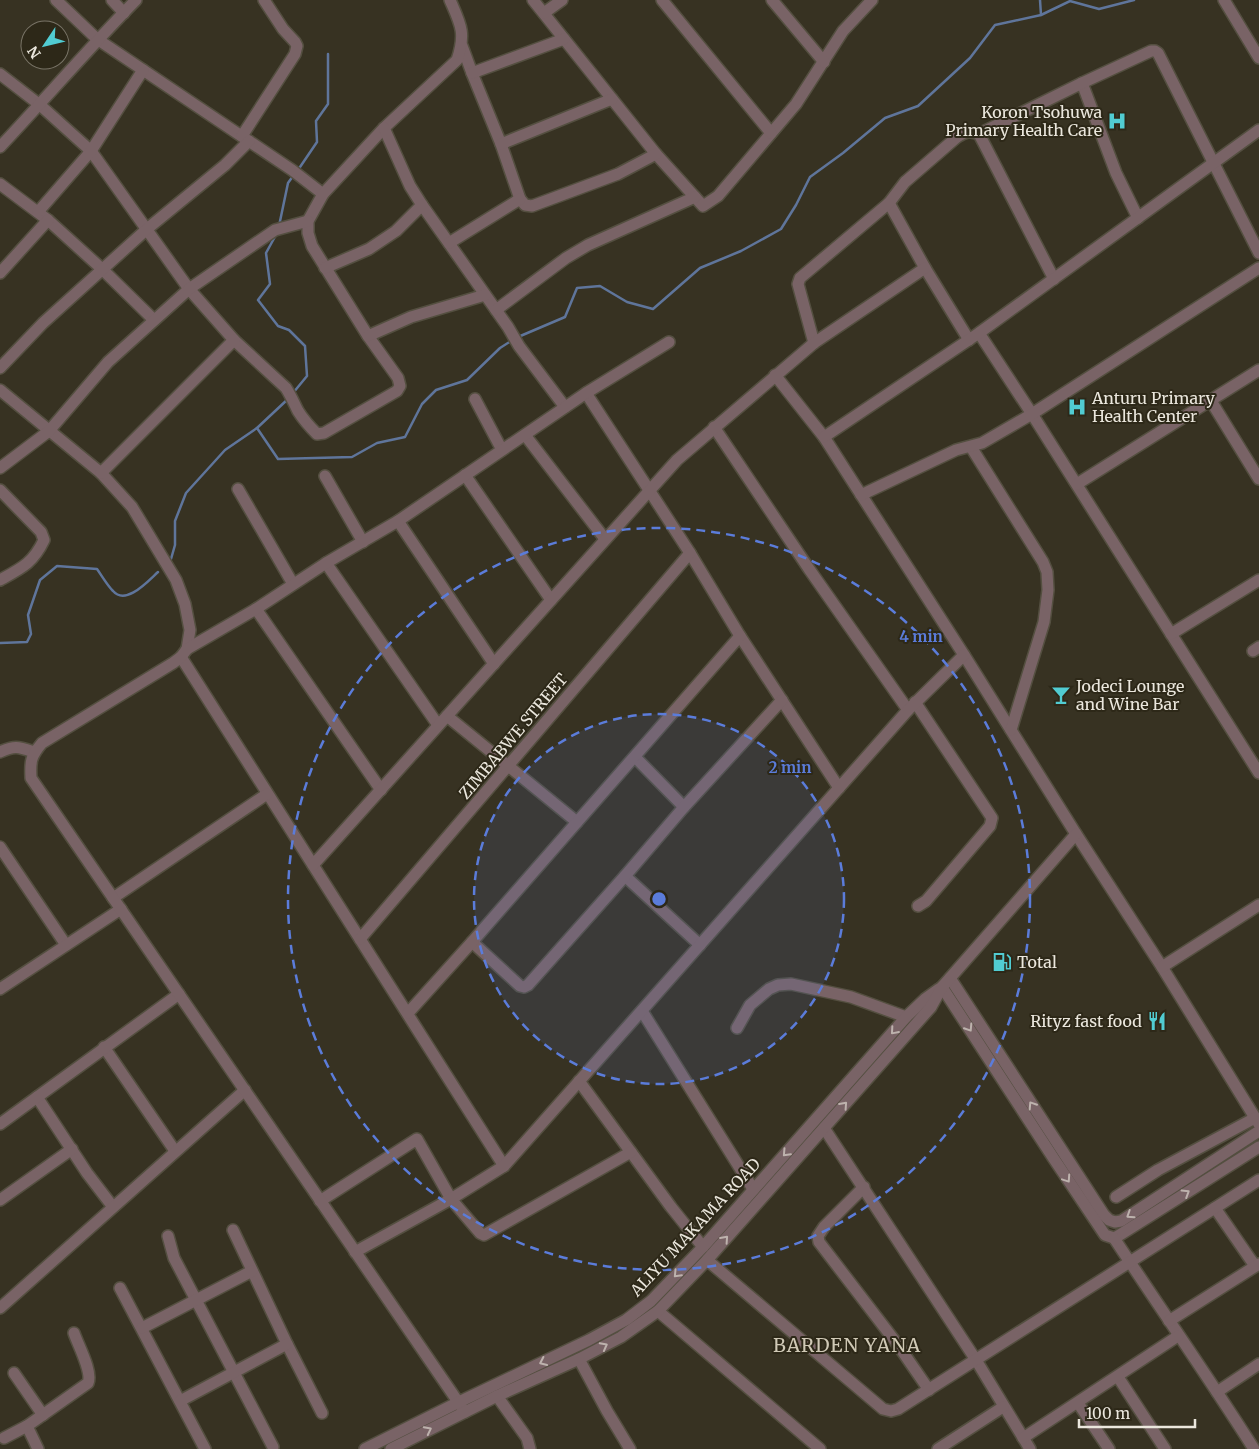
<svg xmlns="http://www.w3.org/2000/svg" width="1259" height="1449" font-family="Merriweather,serif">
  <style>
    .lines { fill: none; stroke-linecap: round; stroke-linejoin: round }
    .stream { stroke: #5f759b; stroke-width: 2.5 }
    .minor-casing { stroke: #544f40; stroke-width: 14 }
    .minor { stroke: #796366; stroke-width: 11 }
    .oneway { stroke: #bdb2ad }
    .ring { fill: none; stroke: #5b7cda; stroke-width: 2.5; stroke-dasharray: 9 6 }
    .labels { text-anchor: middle; stroke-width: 4; stroke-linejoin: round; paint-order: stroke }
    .poi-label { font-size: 16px; fill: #ebe7dd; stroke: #2d2818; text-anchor: start }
    .street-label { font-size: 16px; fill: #ebe7dd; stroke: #2d2818 }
    .quarter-label { font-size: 19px; letter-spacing: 1px; fill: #d0c9b6; stroke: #2d2818 }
    .centre { fill: #5b7cda; stroke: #2d2818; stroke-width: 2.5 }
    .ring-label { font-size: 15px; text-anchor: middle; font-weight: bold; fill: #5b7cda; stroke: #2d2818; stroke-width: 4; stroke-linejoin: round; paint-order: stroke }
  </style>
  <rect width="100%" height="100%" fill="#373222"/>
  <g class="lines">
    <g class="stream">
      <polyline points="1040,0 1041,15"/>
      <polyline points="298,170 317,142 316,121 328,104 328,54"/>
      <polyline points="279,226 288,183 293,176"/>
      <polyline points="277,233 266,253 270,284 258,300 278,326 289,330 305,346 307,376 293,393"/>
      <polyline points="518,337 565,317 577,288 600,286 627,302 653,309 700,268 741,251 781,229 796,205 810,177 843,153 885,118 918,106 970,58 995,25 1041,15 1070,1 1099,9 1134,0"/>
      <polyline points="257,428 288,399"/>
      <polyline points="171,559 175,545 175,521 186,493 225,450 257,428 278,459 352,457 377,443 405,437 422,404 436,390 467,380 500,348 511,341"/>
      <path d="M0 643 27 642 31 634 28 615 40 580 57 566 97 569C102 576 107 585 113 591 126 606 148 581 158 572"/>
    </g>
    <g class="minor-casing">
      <g id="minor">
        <polyline points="56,0 97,39 292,170 323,194"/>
        <polyline points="112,0 124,13"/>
        <polyline points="533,0 656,154 703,206 718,196 796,104 843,31 872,0"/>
        <polyline points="662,0 771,133"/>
        <polyline points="772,0 824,62"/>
        <polyline points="1224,0 1259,58"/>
        <polyline points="544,13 562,0"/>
        <polyline points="462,46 472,73 501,144 520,199 525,205 532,206 618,174 656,154"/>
        <polyline points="472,73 564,39"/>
        <path d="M0 74 40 105 91 151 189 289 234 340 286 388C291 396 294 403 298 411 303 419 310 427 317 434L324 433 397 391 400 386 398 378 368 336 312 246 308 233V221L323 194 384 128 457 60C466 33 461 25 450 0"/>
        <polyline points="1082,83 1116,173 1138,218"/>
        <polyline points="384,128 410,186 422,205 508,327 519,346 565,407"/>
        <polyline points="979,134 1082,83 1151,51 1155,51 1158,53 1259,253"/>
        <polyline points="242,136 295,54 297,46 295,42 283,29 264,0"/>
        <polyline points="501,144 612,99"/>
        <path d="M0 147C46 98 89 48 136 0"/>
        <polyline points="0,184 48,220 102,269 154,320"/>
        <polyline points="889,203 925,268 969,340"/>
        <polyline points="38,212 91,151 143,70"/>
        <polyline points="449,243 520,199"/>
        <polyline points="325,268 369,249 396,231 422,205"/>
        <polyline points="0,273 48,220"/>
        <polyline points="496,310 566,258 588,245 695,197"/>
        <polyline points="979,333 1032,414 1259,773"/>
        <polyline points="368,336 411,317 485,295"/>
        <path d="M814 343 798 284 800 278 889 203 905 182 957 137C965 132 970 130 979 134L1054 279"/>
        <polyline points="0,368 43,323 147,229 225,165 249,141"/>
        <polyline points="775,375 824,437 964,655 1076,834 1162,967 1259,1124"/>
        <polyline points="0,390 101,473 132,507 176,580 185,604 190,630 187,649"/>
        <polyline points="586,393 690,553 740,636 839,788"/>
        <polyline points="475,399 502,450"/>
        <polyline points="1211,401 1259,479"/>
        <polyline points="714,427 809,569 908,710"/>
        <polyline points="525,435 605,539"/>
        <polyline points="824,437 979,333 1259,130"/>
        <polyline points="971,447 1043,562 1047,572 1048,590 1044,622 1011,730"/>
        <polyline points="0,468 49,431 108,362 189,289 275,230 308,221"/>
        <polyline points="101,473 234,340"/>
        <polyline points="465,475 551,600"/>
        <polyline points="325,476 363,542"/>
        <polyline points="1077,484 1259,370"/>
        <polyline points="238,489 293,584"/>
        <path d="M0 490 41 532 44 540C33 563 22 568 0 580"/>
        <polyline points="861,495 956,450 982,443 1032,414 1259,268"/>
        <polyline points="398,521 494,664"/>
        <polyline points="326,563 438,725"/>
        <polyline points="256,609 381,790"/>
        <polyline points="1171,634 1259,580"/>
        <polyline points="1253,651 1259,647"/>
        <polyline points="181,657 504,1166"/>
        <polyline points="915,702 992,818 990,826 926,901 918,906"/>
        <polyline points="447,716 577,822"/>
        <path d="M0 752C15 745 19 747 34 752"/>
        <polyline points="635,757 684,807"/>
        <polyline points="0,847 66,945"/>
        <polyline points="313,865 677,460 814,343 925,268"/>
        <polyline points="625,876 700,945"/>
        <polyline points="113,898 267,794"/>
        <polyline points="360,939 690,553"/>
        <polyline points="472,942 520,986 524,987 528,985 625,876 684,807 782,700"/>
        <polyline points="1162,967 1259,905"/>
        <polyline points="950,978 1104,1215 1109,1220 1115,1222 1121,1221 1259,1131"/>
        <polyline points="942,987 1054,1159 1105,1235 1114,1238 1118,1236 1259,1147"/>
        <polyline points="0,989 121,909"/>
        <polyline points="642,1011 753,1189"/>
        <polyline points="408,1013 472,942 740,636"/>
        <polyline points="737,1028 750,1005 769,989 778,985 791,984 851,997 906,1017"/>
        <polyline points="104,1047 175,1151"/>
        <polyline points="579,1081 671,1207 703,1247"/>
        <polyline points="37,1097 87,1173 113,1207"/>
        <polyline points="0,1124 179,994"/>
        <polyline points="824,1128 976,1360 1030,1449"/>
        <polyline points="864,1187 824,1227 818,1236 819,1242 898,1345 929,1390"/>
        <polyline points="1116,1197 1158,1170 1255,1118"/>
        <polyline points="0,1200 72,1149"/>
        <polyline points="320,1201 417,1139 451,1199 480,1233 484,1235 631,1152"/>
        <polyline points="1215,1208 1255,1266"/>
        <polyline points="233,1230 287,1344 322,1413"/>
        <polyline points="168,1236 174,1258 273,1447"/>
        <path d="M1114 1238C1160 1308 1209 1378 1254 1449"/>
        <polyline points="355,1252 451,1199 504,1166 908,710 964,655"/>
        <polyline points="707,1260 883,1409 891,1411 898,1409 1259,1180"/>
        <polyline points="120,1288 205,1449"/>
        <polyline points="0,1308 245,1090"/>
        <polyline points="658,1311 820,1449"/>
        <polyline points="1169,1321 1259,1264"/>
        <polyline points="142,1328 252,1271"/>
        <polyline points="579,1359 607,1411 630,1449"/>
        <polyline points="14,1373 43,1415"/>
        <polyline points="1118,1377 1165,1449"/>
        <polyline points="1217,1392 1259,1364"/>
        <polyline points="497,1396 527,1438 530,1449"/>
        <polyline points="180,1401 287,1344"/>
        <polyline points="1078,1403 1109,1449"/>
        <path d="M465 1412 31 778C30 761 31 756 42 743L173 663 181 657 187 649 256 609 326 563 398 521 586 393 669 342"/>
        <polyline points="27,1426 38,1449"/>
        <path d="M4 1438 27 1426 88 1383C93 1372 78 1345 74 1333"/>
        <polyline points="1023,1438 1178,1336"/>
        <polyline points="365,1449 459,1402 589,1340 626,1320 651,1301 703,1247 906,1017 925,999 939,989"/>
        <polyline points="391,1449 497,1396 579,1359 621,1337 658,1311 707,1260 931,1007 942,987 950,978 1076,834"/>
        <polyline points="938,1449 1003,1407"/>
      </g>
    </g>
    <use href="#minor" class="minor"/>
  </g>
  <defs><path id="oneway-chevron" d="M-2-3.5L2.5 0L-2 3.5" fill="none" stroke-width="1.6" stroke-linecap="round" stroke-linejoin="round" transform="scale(1.25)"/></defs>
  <g class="oneway">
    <use href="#oneway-chevron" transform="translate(969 1028) rotate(57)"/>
    <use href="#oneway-chevron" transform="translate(894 1031) rotate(131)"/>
    <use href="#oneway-chevron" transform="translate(844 1105) rotate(-48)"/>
    <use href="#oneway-chevron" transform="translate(1032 1105) rotate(-123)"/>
    <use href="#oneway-chevron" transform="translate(786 1153) rotate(133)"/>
    <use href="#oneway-chevron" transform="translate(1067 1179) rotate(56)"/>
    <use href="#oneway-chevron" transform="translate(1186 1193) rotate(-32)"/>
    <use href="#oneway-chevron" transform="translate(1130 1215) rotate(147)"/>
    <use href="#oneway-chevron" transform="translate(725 1239) rotate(-48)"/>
    <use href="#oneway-chevron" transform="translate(677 1274) rotate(134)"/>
    <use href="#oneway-chevron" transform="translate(604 1346) rotate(-28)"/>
    <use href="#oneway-chevron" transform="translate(543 1362) rotate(155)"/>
    <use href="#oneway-chevron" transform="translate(428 1430) rotate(-27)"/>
  </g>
  <circle cx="659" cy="899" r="185" fill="#5b7cda" fill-opacity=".12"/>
  <g class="ring">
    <circle cx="659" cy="899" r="185"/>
    <circle cx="659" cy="899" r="371"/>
  </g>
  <defs>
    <g id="hospital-bare" transform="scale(1.5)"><path d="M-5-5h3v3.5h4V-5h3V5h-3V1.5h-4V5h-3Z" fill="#51ccd2" stroke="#2d2818" stroke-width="2.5" paint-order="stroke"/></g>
    <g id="bar-bare" transform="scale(1.5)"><path d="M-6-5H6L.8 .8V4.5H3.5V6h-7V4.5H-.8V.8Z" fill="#51ccd2" stroke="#2d2818" stroke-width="2.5" paint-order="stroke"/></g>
    <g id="fuel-bare" transform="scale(1.5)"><path d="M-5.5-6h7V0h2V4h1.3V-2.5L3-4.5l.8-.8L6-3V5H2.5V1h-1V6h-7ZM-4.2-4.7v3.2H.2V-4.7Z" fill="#51ccd2" stroke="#2d2818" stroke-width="2.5" paint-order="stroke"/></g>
    <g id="restaurant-bare" transform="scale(1.5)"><path d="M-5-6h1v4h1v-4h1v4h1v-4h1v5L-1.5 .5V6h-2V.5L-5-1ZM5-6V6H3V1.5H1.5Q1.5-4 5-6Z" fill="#51ccd2" stroke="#2d2818" stroke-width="2.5" paint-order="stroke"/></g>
  </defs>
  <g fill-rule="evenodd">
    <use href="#hospital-bare" x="1117" y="121"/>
    <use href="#hospital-bare" x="1077" y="407"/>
    <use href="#bar-bare" x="1061" y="695"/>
    <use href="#fuel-bare" x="1002" y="962"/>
    <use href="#restaurant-bare" x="1157" y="1021"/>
  </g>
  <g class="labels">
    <g class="poi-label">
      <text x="1102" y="118" text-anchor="end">Koron Tsohuwa<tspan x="1102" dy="18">Primary Health Care</tspan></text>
      <text x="1092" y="404">Anturu Primary<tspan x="1092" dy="18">Health Center</tspan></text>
      <text x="1076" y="692">Jodeci Lounge<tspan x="1076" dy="18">and Wine Bar</tspan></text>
      <text x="1017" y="968">Total</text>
      <text x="1142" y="1027" text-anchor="end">Rityz fast food</text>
    </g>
    <g class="street-label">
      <text transform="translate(513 736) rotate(-50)" y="6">ZIMBABWE STREET</text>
      <text transform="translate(695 1227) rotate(-47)" y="6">ALIYU MAKAMA ROAD</text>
    </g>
    <g class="quarter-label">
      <text x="847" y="1352">BARDEN YANA</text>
    </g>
  </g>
  <circle cx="659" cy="899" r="8" class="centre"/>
  <g class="ring-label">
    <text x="921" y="642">4 min</text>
    <text x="790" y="773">2 min</text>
  </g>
  <g transform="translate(45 45) rotate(235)"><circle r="24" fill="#2d2818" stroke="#797467"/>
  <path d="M0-4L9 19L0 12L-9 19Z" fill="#51ccd2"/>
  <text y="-8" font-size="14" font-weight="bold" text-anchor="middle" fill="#ebe7dd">N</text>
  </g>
  <path d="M1079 1419v8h116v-8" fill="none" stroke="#ebe7dd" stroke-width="2.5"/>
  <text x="1086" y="1419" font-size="15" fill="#ebe7dd" stroke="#2d2818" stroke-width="4" paint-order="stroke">100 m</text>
</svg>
